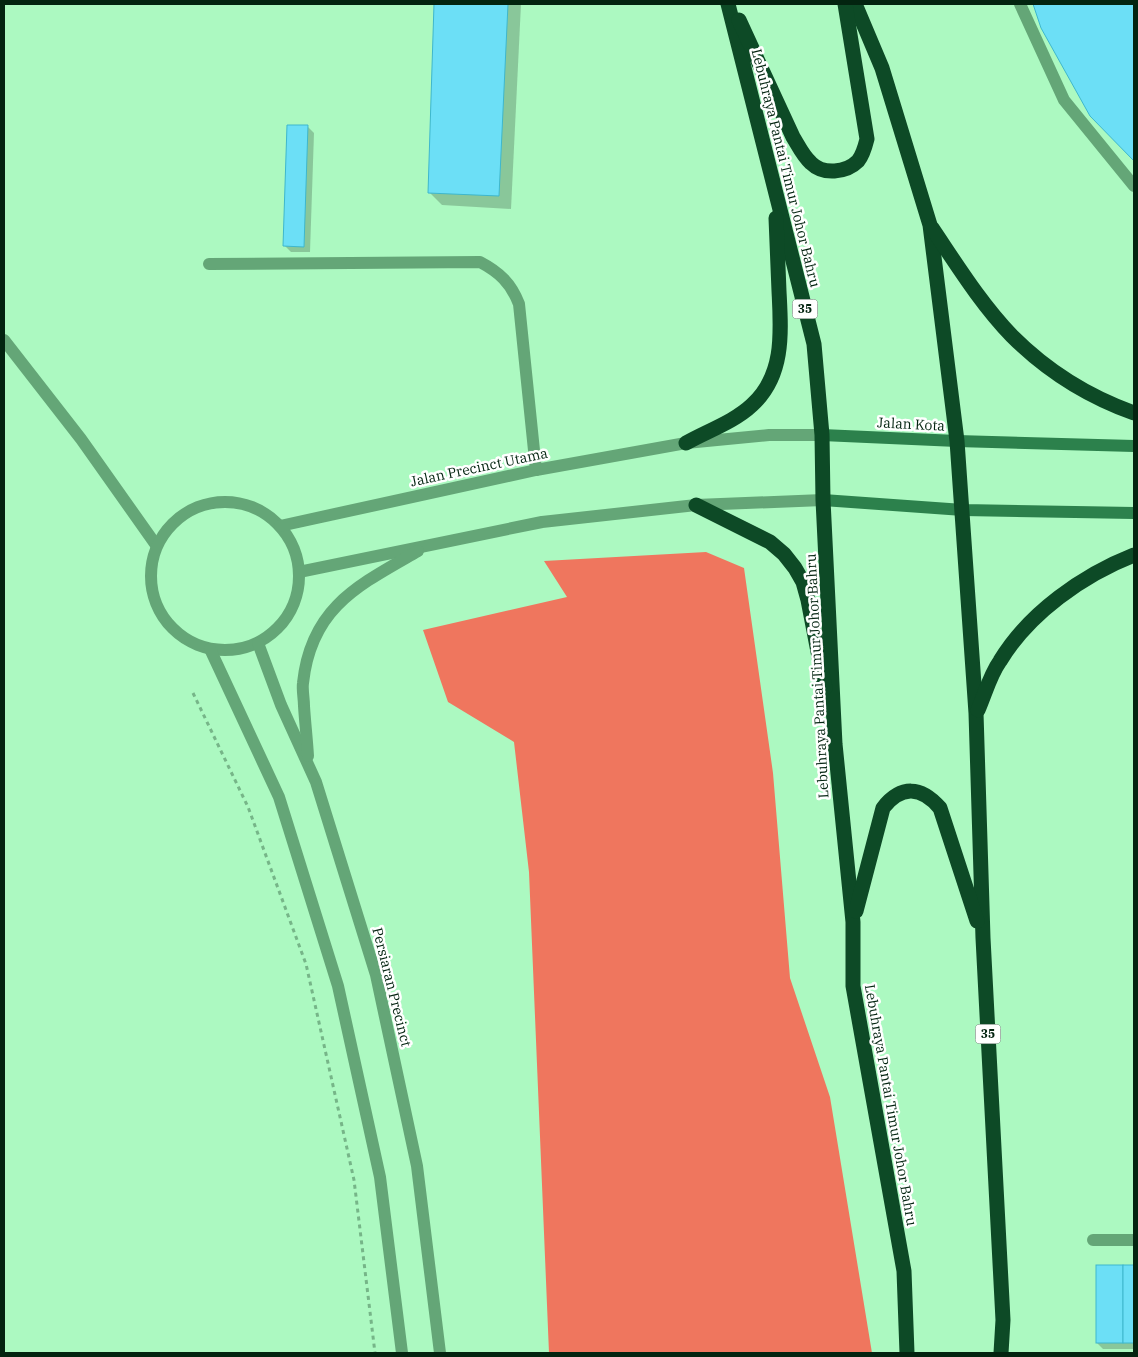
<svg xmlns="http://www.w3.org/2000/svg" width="1138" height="1357" font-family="'IBM Plex Serif',serif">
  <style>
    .forest { fill: #ef765e }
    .shadow { fill: #0003 }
    .building { fill: #6cdff6; stroke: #3eb7cd }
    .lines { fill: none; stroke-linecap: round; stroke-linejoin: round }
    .path { stroke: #76b588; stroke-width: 3; stroke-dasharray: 4 4; stroke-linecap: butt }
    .lane { stroke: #64a677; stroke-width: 12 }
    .street { stroke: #64a677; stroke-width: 12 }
    .secondary { stroke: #2c814c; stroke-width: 12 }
    .highway { stroke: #0d4a26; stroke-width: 15 }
    .labels { text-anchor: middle; stroke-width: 5; stroke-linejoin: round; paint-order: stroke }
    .shield { fill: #fff; stroke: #4f6658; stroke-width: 1 }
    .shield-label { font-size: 12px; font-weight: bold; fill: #032410 }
    .street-label { font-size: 14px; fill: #032410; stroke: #fff }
  </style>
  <rect width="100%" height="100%" fill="#acf9c1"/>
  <polygon class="forest" points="706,552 744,568 773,773 790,978 830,1097 872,1353 549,1353 529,872 514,742 448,702 423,630 567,597 544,561"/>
  <g class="shadow">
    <polygon points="435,4 521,4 511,209 442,205 429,192"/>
    <polygon points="1034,4 1134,4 1134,159 1091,115 1042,28"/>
    <polygon points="307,126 314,133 310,252 291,252 284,245"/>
    <polygon points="1097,1266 1134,1266 1134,1349 1103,1349 1097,1343"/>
  </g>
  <g class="building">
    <polygon points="434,4 508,4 499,196 428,193"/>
    <polygon points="1033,4 1134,4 1134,161 1090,116 1041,28"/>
    <polygon points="287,125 308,125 304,247 283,246"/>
    <rect x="1096" y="1265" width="27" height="78"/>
    <rect x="1123" y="1265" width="11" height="78"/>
  </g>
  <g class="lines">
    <polyline class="path" points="193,693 248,807 306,964 354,1180 375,1353"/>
    <g class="lane">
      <polyline points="1020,4 1064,100 1134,186"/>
      <path d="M209 264 480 262C499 272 511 283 519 304L536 470"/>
    </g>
    <g class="street">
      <polyline points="4,340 81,439 156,545"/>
      <circle cx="225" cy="576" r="74"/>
      <polyline points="280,526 536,470 686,443 769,435 822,435"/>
      <polyline points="299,572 542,522 696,505 823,500"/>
      <polyline points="258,643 281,705 316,782 376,975 417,1166 440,1353"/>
      <polyline points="210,649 279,797 338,986 380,1177 402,1353"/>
      <path d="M308 756C307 739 305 722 304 706 304 698 302 690 303 683 311 607 359 585 418 551"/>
      <polyline points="1093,1240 1134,1240"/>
    </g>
    <g class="secondary">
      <polyline points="822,435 957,441 1134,446"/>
      <polyline points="823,500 963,510 1134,513"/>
    </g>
    <g class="highway">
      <polyline points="728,4 814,344 822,435 823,500 835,744 853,922 853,986 904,1271 907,1353"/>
      <polyline points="855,4 882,68 930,225 957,441 976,713 983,938 1003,1320 1001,1353"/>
      <path d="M739 20 793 137C798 145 803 156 811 163 823 175 846 173 858 161 863 155 865 147 867 139L845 4"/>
      <path d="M932 228C957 265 981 304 1012 336 1046 370 1089 397 1134 413"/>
      <path d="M686 443C707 431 734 422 752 405 785 375 781 331 779 291 778 266 777 242 776 218"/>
      <polyline points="696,505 770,542 784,554 795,568 803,582 808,600 825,688"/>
      <path d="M978 710C985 694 990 675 1000 661 1029 613 1083 575 1134 555"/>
      <path d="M856 911 883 808C901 785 921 786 940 808L977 921"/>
    </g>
  </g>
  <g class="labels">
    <g class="shield">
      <rect x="792.5" y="299.5" width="25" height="19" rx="4"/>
      <rect x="975.5" y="1024.5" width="25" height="19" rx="4"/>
    </g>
    <g class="shield-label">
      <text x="805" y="313">35</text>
      <text x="988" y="1038">35</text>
    </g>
    <g class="street-label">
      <text transform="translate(786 168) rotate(76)" y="5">Lebuhraya Pantai Timur Johor Bahru</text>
      <text transform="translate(911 424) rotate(3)" y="5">Jalan Kota</text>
      <text transform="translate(479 467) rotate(-12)" y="5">Jalan Precinct Utama</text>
      <text transform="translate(817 676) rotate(-93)" y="5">Lebuhraya Pantai Timur Johor Bahru</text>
      <text transform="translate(392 987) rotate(76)" y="5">Persiaran Precinct</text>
      <text transform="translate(891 1105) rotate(80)" y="5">Lebuhraya Pantai Timur Johor Bahru</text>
    </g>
  </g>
  <rect width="1138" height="1357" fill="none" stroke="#032410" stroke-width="10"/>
</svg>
